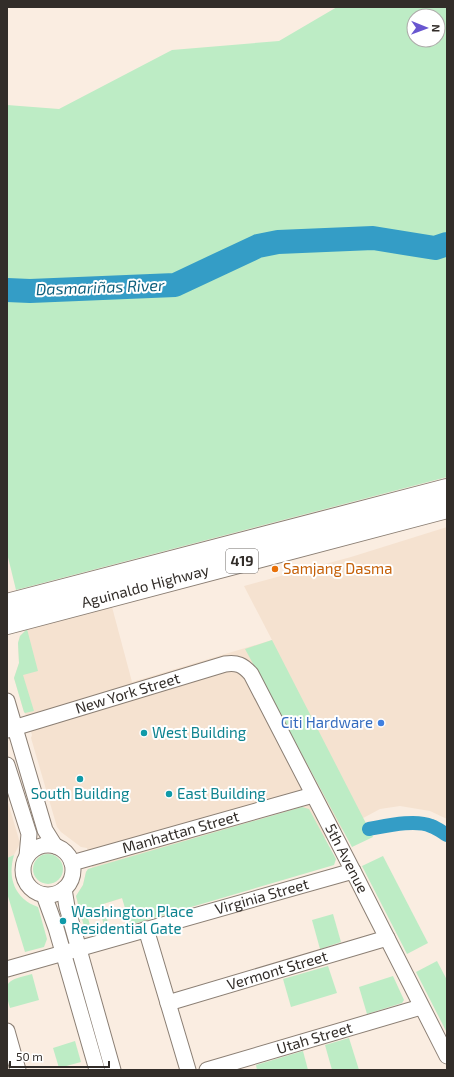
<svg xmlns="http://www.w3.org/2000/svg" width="454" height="1077" font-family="'Exo 2',sans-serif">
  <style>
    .built { fill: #f5e2d0 }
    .green { fill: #bdecc5; fill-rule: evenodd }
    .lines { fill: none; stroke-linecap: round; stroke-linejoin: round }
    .canal { stroke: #349dc6; stroke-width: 14 }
    .river { stroke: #349dc6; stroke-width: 24 }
    .street-casing { stroke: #8b7f74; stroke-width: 17 }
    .primary-casing { stroke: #8b7f74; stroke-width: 24 }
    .street { stroke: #fff; stroke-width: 15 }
    .primary { stroke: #fff; stroke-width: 22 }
    .food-dot { fill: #e8710a; stroke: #fff; stroke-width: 1.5 }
    .shop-dot { fill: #3f7fe0; stroke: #fff; stroke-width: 1.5 }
    .culture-dot { fill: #0f9aa8; stroke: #fff; stroke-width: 1.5 }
    .labels { text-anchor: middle; stroke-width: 4; stroke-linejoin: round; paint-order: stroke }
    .shield { fill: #fff; stroke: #706c69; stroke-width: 1 }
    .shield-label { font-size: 14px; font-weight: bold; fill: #322d29 }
    .food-label { font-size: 15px; fill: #c56008; stroke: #fff; text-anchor: start }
    .street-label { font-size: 15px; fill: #322d29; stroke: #fff }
    .shop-label { font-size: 15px; fill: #366cbe; stroke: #fff; text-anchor: end }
    .culture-label { font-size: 15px; fill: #0d838f; stroke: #fff; text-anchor: start }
    .water-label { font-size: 16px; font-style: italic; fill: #0e5f7c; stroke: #fff }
  </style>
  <rect width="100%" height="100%" fill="#faede1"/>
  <g class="built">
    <polygon points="447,527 447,819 430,811 400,806 380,809 326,838 103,904 103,906 80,913 76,896 83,885 86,872 88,869 92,868 87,848 81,847 61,832 57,827 31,738 32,735 25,713 24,712 14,678 19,663 18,643 20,636 27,629 112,607 132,682 272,640 244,586 351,557"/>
    <polygon points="7,799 20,843 14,855 7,858"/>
  </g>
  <g class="green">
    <path d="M337 7H447V477L16 590 7 553V105L59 109 172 50 279 41ZM414 16H438V40H414Z"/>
    <polygon points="27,629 38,671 23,675 34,711 25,713 24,712 14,678 19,663 18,643 20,636"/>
    <polygon points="272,640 373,837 352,847 245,649"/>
    <polygon points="302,807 309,809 336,859 334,865 130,925 122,898 103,904 110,930 106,932 99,908 86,911 93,936 86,934 76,896 83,885 86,872 88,869"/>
    <circle cx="48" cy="869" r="15"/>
    <path d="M14 855C7 878 15 899 38 907L47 939 44 947 25 952 7 893V858Z"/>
    <polygon points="383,856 428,943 407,954 362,866"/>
    <polygon points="333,914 341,942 320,949 312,920"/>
    <polygon points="437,961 447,980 447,1033 416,972"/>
    <polygon points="328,966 337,993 291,1007 283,979"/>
    <path d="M32 974 39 1000 10 1008C2 980 7 981 32 974Z"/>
    <polygon points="393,976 404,1000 402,1003 367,1014 359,987"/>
    <polygon points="349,1038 359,1070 332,1070 325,1045"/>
    <polygon points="75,1041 81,1062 59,1068 53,1048"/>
    <polygon points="303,1051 308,1070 257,1070 256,1065"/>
  </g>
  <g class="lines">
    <path class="canal" d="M369 829C386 826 415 819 431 826 437 828 442 832 447 835"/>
    <polyline class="river" points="7,290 30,291 175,285 258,246 278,242 373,238 435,248 447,244"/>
    <g class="street-casing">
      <g id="street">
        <polyline points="7,701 45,830 55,846"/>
        <path id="s1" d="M7 730 225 664C237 662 243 665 251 674L353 871 447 1056"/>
        <polyline points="7,765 29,834 27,856"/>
        <circle cx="48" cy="870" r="25"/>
        <path id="s2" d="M72 863 313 795"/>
        <polyline points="64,889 67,907 113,1070"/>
        <polyline points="44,895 56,928 97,1070"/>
        <polyline points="146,929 188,1070"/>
        <path id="s3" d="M7 969 353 871"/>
        <path id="s4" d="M168 1003 387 938"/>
        <polyline points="7,1031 18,1070"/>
        <path id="s5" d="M207 1070 421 1007"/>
      </g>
    </g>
    <g class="primary-casing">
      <g id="primary">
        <polyline points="7,605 447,490"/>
        <path id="s6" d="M7 623 447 507"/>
      </g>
    </g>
    <use href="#street" class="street"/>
    <use href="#primary" class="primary"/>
  </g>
  <circle class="food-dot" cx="275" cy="569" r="4"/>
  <circle class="shop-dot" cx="381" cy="723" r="4"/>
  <g class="culture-dot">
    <circle cx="144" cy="733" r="4"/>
    <circle cx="80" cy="779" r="4"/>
    <circle cx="169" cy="794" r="4"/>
    <circle cx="63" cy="921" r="4"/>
  </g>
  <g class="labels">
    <rect class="shield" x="226" y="549" width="32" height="24" rx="3"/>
    <g class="shield-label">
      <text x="242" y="566">419</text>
    </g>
    <g class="food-label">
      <text x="283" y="574">Samjang Dasma</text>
    </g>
    <g class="street-label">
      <text dy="5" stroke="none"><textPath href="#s6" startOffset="143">Aguinaldo Highway</textPath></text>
      <text dy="5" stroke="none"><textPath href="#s1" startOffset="126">New York Street</textPath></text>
      <text dy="5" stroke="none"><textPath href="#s2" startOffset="113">Manhattan Street</textPath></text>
      <text dy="5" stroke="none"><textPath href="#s1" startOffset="465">5th Avenue</textPath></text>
      <text dy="5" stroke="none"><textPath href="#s3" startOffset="265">Virginia Street</textPath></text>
      <text dy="5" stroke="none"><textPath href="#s4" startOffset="114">Vermont Street</textPath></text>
      <text dy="5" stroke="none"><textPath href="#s5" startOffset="112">Utah Street</textPath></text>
    </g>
    <g class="shop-label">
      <text x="373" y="728">Citi Hardware</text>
    </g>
    <g class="culture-label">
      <text x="152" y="738">West Building</text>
      <text x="80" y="799" text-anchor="middle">South Building</text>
      <text x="177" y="799">East Building</text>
      <text x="71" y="917">Washington Place<tspan x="71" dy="17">Residential Gate</tspan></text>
    </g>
    <g class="water-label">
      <text transform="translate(100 287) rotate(-2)" y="6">Dasmariñas River</text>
    </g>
  </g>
  <rect width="454" height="1077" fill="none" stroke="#322d29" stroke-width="16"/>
  <g transform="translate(426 28) rotate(91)"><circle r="19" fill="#ffffff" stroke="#adaba9"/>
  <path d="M0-3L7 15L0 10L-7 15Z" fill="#6856d0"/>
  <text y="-6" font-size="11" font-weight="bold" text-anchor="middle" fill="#322d29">N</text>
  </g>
  <path d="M10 1061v6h99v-6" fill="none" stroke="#322d29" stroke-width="2"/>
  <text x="16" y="1061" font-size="12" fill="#322d29" stroke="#ffffff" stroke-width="3" paint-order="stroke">50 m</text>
</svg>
